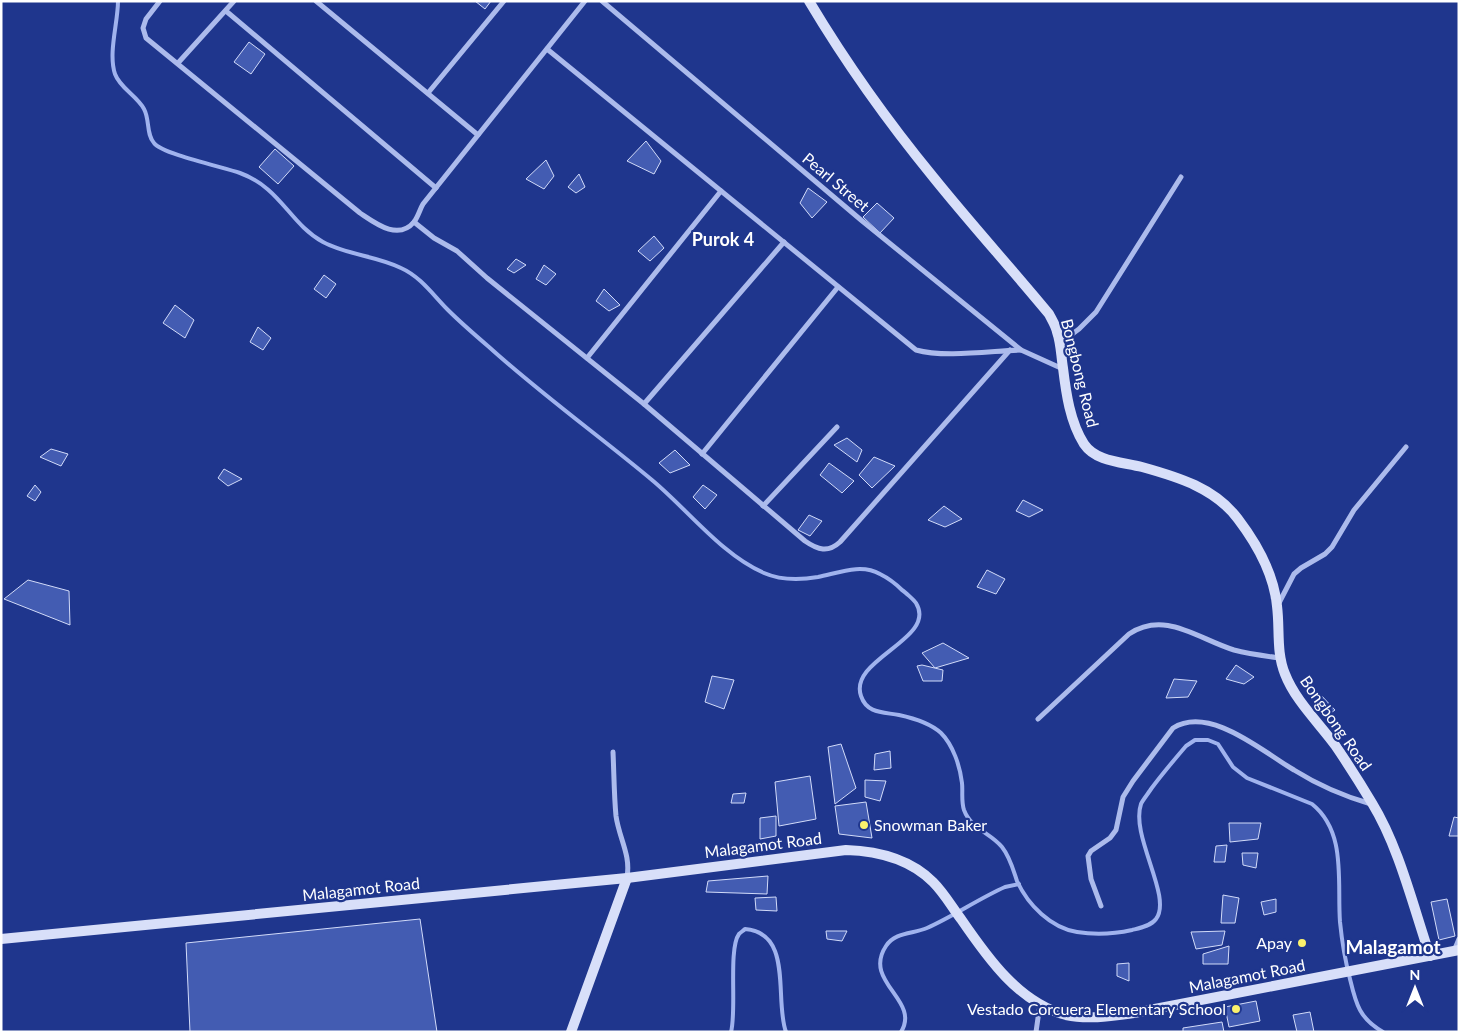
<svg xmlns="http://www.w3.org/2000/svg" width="1460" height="1033" font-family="Lato,sans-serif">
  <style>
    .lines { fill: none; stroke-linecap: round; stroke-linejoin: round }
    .stream { stroke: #a0b3ee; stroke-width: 4 }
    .building { fill: #435cb2; stroke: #d2dbf9 }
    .street { stroke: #acbbec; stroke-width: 5 }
    .secondary { stroke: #d8dff9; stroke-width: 10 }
    .poi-dot { fill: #fbf16c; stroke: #1f368d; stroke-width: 2 }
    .labels { text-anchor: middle; stroke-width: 4.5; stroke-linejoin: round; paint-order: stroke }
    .street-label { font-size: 16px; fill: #fff; stroke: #1f368d }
    .poi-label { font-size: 16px; fill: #fff; stroke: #1f368d; text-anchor: end }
    .neighbourhood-label { font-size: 18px; font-weight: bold; fill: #fff; stroke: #1f368d }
    .quarter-label { font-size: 19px; font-weight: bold; fill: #fff; stroke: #1f368d }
  </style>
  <rect width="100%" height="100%" fill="#1f368d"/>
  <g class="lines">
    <g class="stream">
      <path d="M118 1C118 23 108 53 115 74 120 88 137 96 144 109 150 120 146 134 154 143 162 154 223 167 240 173 281 188 289 223 323 242 347 255 377 256 401 268 421 277 433 295 448 310 461 323 475 335 489 347 541 394 598 435 652 480 687 509 722 555 764 573 780 580 801 580 818 577 838 573 861 563 880 574 888 578 896 584 902 590 905 592 914 600 916 603 938 639 848 659 861 696 867 714 884 712 899 715 913 718 930 723 941 733 953 745 960 766 962 783 963 792 961 801 964 810 971 829 991 833 1002 847 1010 857 1013 869 1017 881 1028 905 1051 928 1077 932 1095 935 1114 934 1132 930 1140 928 1151 926 1156 919 1173 897 1130 836 1141 804 1142 801 1150 791 1151 789 1162 774 1174 760 1186 746L1195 740H1208L1218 744 1233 767 1247 778 1312 804C1347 832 1337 882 1340 922 1342 942 1345 960 1350 979 1356 1004 1359 1018 1383 1032"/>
      <path d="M731 1032C737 1011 728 949 739 934 741 932 743 931 745 929 794 933 774 1000 786 1032"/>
      <path d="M901 1032C921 1000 862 982 886 946 895 932 913 934 927 928 954 916 978 899 1005 887L1019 884"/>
    </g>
  </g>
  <g class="building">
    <polygon points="475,1 491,1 485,9"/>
    <polygon points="249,42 265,54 251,74 234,62"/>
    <polygon points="646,141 661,161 654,174 627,161"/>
    <polygon points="275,149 294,166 278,184 259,167"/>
    <polygon points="546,160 554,176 544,189 526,179"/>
    <polygon points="579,174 585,187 576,193 568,187"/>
    <polygon points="808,188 827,202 812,218 800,203"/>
    <polygon points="877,203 894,218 880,233 863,217"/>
    <polygon points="654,236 664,248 650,261 638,251"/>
    <polygon points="516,259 526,265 514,273 507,269"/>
    <polygon points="544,265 556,274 546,285 536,279"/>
    <polygon points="324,275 336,284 326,298 314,289"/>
    <polygon points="604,289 620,305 609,311 596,301"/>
    <polygon points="175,305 194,320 185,338 163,323"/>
    <polygon points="258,327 271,338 263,350 250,342"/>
    <polygon points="847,438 862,450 857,462 834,445"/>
    <polygon points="51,449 68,454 61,466 40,457"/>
    <polygon points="675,450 690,465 670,473 659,463"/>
    <polygon points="874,457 895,466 872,488 859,475"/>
    <polygon points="829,463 854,481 842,493 820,475"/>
    <polygon points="224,469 242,479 228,486 218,478"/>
    <polygon points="35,485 41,492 35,501 27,496"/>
    <polygon points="703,485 717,495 705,509 693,497"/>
    <polygon points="1023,500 1043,510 1029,517 1016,511"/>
    <polygon points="944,506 962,519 945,527 928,520"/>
    <polygon points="809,515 822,521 810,536 798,530"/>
    <polygon points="987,570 1005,579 996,594 977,587"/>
    <polygon points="28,580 69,591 70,625 4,599"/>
    <polygon points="943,643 969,658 935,668 922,653"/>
    <polygon points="922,665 943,670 942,681 923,681 917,666"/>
    <polygon points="1236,665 1254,677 1244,684 1226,679"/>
    <polygon points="712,676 734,680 724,709 705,702"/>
    <polygon points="1174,679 1197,681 1188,697 1166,698"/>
    <polygon points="1319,693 1335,710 1325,717 1311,698"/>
    <polygon points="841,744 856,788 835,804 828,747"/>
    <polygon points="890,751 891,768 874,770 875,754"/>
    <polygon points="810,776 816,819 779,826 775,782"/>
    <polygon points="865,780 886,781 880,801 865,797"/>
    <polygon points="746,793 744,803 731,803 733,794"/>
    <polygon points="866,802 872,838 839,834 835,806"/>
    <polygon points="776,816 776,836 760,839 760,818"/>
    <polygon points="1454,817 1459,818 1459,836 1449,836"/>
    <polygon points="1229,823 1261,823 1258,839 1230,842"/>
    <polygon points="1227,845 1225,862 1214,862 1216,846"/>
    <polygon points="1242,853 1258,853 1256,868 1243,865"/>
    <polygon points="768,876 767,894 706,892 708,881"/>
    <polygon points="1223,895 1239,898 1235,923 1221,923"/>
    <polygon points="776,897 777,911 756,910 755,898"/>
    <polygon points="1276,899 1276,912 1264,915 1261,902"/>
    <polygon points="1447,899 1455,936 1439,940 1431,902"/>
    <polygon points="420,919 437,1032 190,1032 186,943"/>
    <polygon points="826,931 847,931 842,941 827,939"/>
    <polygon points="1225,931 1222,945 1196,949 1191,932"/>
    <polygon points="1229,946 1228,964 1203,964 1203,954"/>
    <polygon points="1129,963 1129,981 1117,976 1117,964"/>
    <polygon points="1256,1001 1260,1021 1229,1027 1225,1007"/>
    <polygon points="1310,1012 1314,1032 1297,1032 1293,1015"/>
    <polygon points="1222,1022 1224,1032 1183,1032 1183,1028"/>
  </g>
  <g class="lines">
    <g class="street">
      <path d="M160 1 146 19 143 28 146 38 360 213C375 223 398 241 414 222 418 217 420 209 423 204L585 1"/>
      <polyline points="316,1 478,135"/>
      <polyline points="602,1 861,220 1021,350 1063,369"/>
      <polyline points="226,11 436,188"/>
      <path d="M547 49 916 350C944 358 991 351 1021 350"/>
      <polyline points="178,63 234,1"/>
      <polyline points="428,93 504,1"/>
      <path d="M414 222 434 238 457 251 487 278 644 404 805 541C818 550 828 553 840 542L1010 350"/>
      <polyline points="1060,343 1079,329 1096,312 1181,177"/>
      <polyline points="587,358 721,191"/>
      <polyline points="644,404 784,242"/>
      <polyline points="702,454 838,287"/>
      <polyline points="763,506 837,427"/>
      <polyline points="1279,603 1294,574 1301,568 1325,554 1332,547 1354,510 1406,447"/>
      <path d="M1038 719 1129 634C1165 610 1198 639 1234 650 1249 654 1265 656 1280 658"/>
      <path d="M613 752C614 773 614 795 616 816 619 838 631 855 627 877"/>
      <path d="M1101 906 1091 879 1088 856 1091 851 1110 838 1116 830 1123 797 1133 781 1173 728C1210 705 1263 752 1294 770 1318 785 1343 796 1371 804"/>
      <polyline points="1454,951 1459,939"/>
      <polyline points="1036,1032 1040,1004"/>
    </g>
    <g class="secondary">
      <path d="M809 1C846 63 888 122 934 178 971 224 1011 268 1049 314 1052 320 1056 326 1057 332 1061 343 1061 356 1063 368 1066 393 1070 422 1084 444 1096 462 1123 462 1142 467 1178 477 1215 488 1238 519 1257 544 1274 575 1277 606 1280 629 1276 652 1285 674 1295 700 1318 722 1335 745 1348 764 1360 783 1372 803 1399 847 1413 906 1430 956"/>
      <path d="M1 939 627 878 846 850C877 851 910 859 933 882 944 893 952 907 961 919 987 957 1019 1003 1066 1015 1088 1020 1112 1016 1134 1013L1459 950"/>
      <polyline points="571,1032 627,878"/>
    </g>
  </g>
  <g class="poi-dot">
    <circle cx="864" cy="825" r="5"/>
    <circle cx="1302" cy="943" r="5"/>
    <circle cx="1236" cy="1009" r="5"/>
  </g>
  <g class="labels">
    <g class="street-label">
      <text transform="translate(836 182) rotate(40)" y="6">Pearl Street</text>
      <text transform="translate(1080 373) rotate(76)" y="6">Bongbong Road</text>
      <text transform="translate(1336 723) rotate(55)" y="6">Bongbong Road</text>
      <text transform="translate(763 845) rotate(-7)" y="6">Malagamot Road</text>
      <text transform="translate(361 889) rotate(-6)" y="6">Malagamot Road</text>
      <text transform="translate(1247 976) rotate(-11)" y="6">Malagamot Road</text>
    </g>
    <g class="poi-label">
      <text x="874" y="831" text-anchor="start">Snowman Baker</text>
      <text x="1292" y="949">Apay</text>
      <text x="1226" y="1015">Vestado Corcuera Elementary School</text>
    </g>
    <g class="neighbourhood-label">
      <text x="723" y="246">Purok 4</text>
    </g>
    <g class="quarter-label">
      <text x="1393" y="954">Malagamot</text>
    </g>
  </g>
  <rect width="1460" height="1033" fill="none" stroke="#ffffff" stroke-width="5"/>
  <g transform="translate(1415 988)" stroke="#1f368d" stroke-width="4" paint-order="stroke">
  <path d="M0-4L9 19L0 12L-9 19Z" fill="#ffffff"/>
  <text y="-8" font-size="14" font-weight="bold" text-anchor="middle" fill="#ffffff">N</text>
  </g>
</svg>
